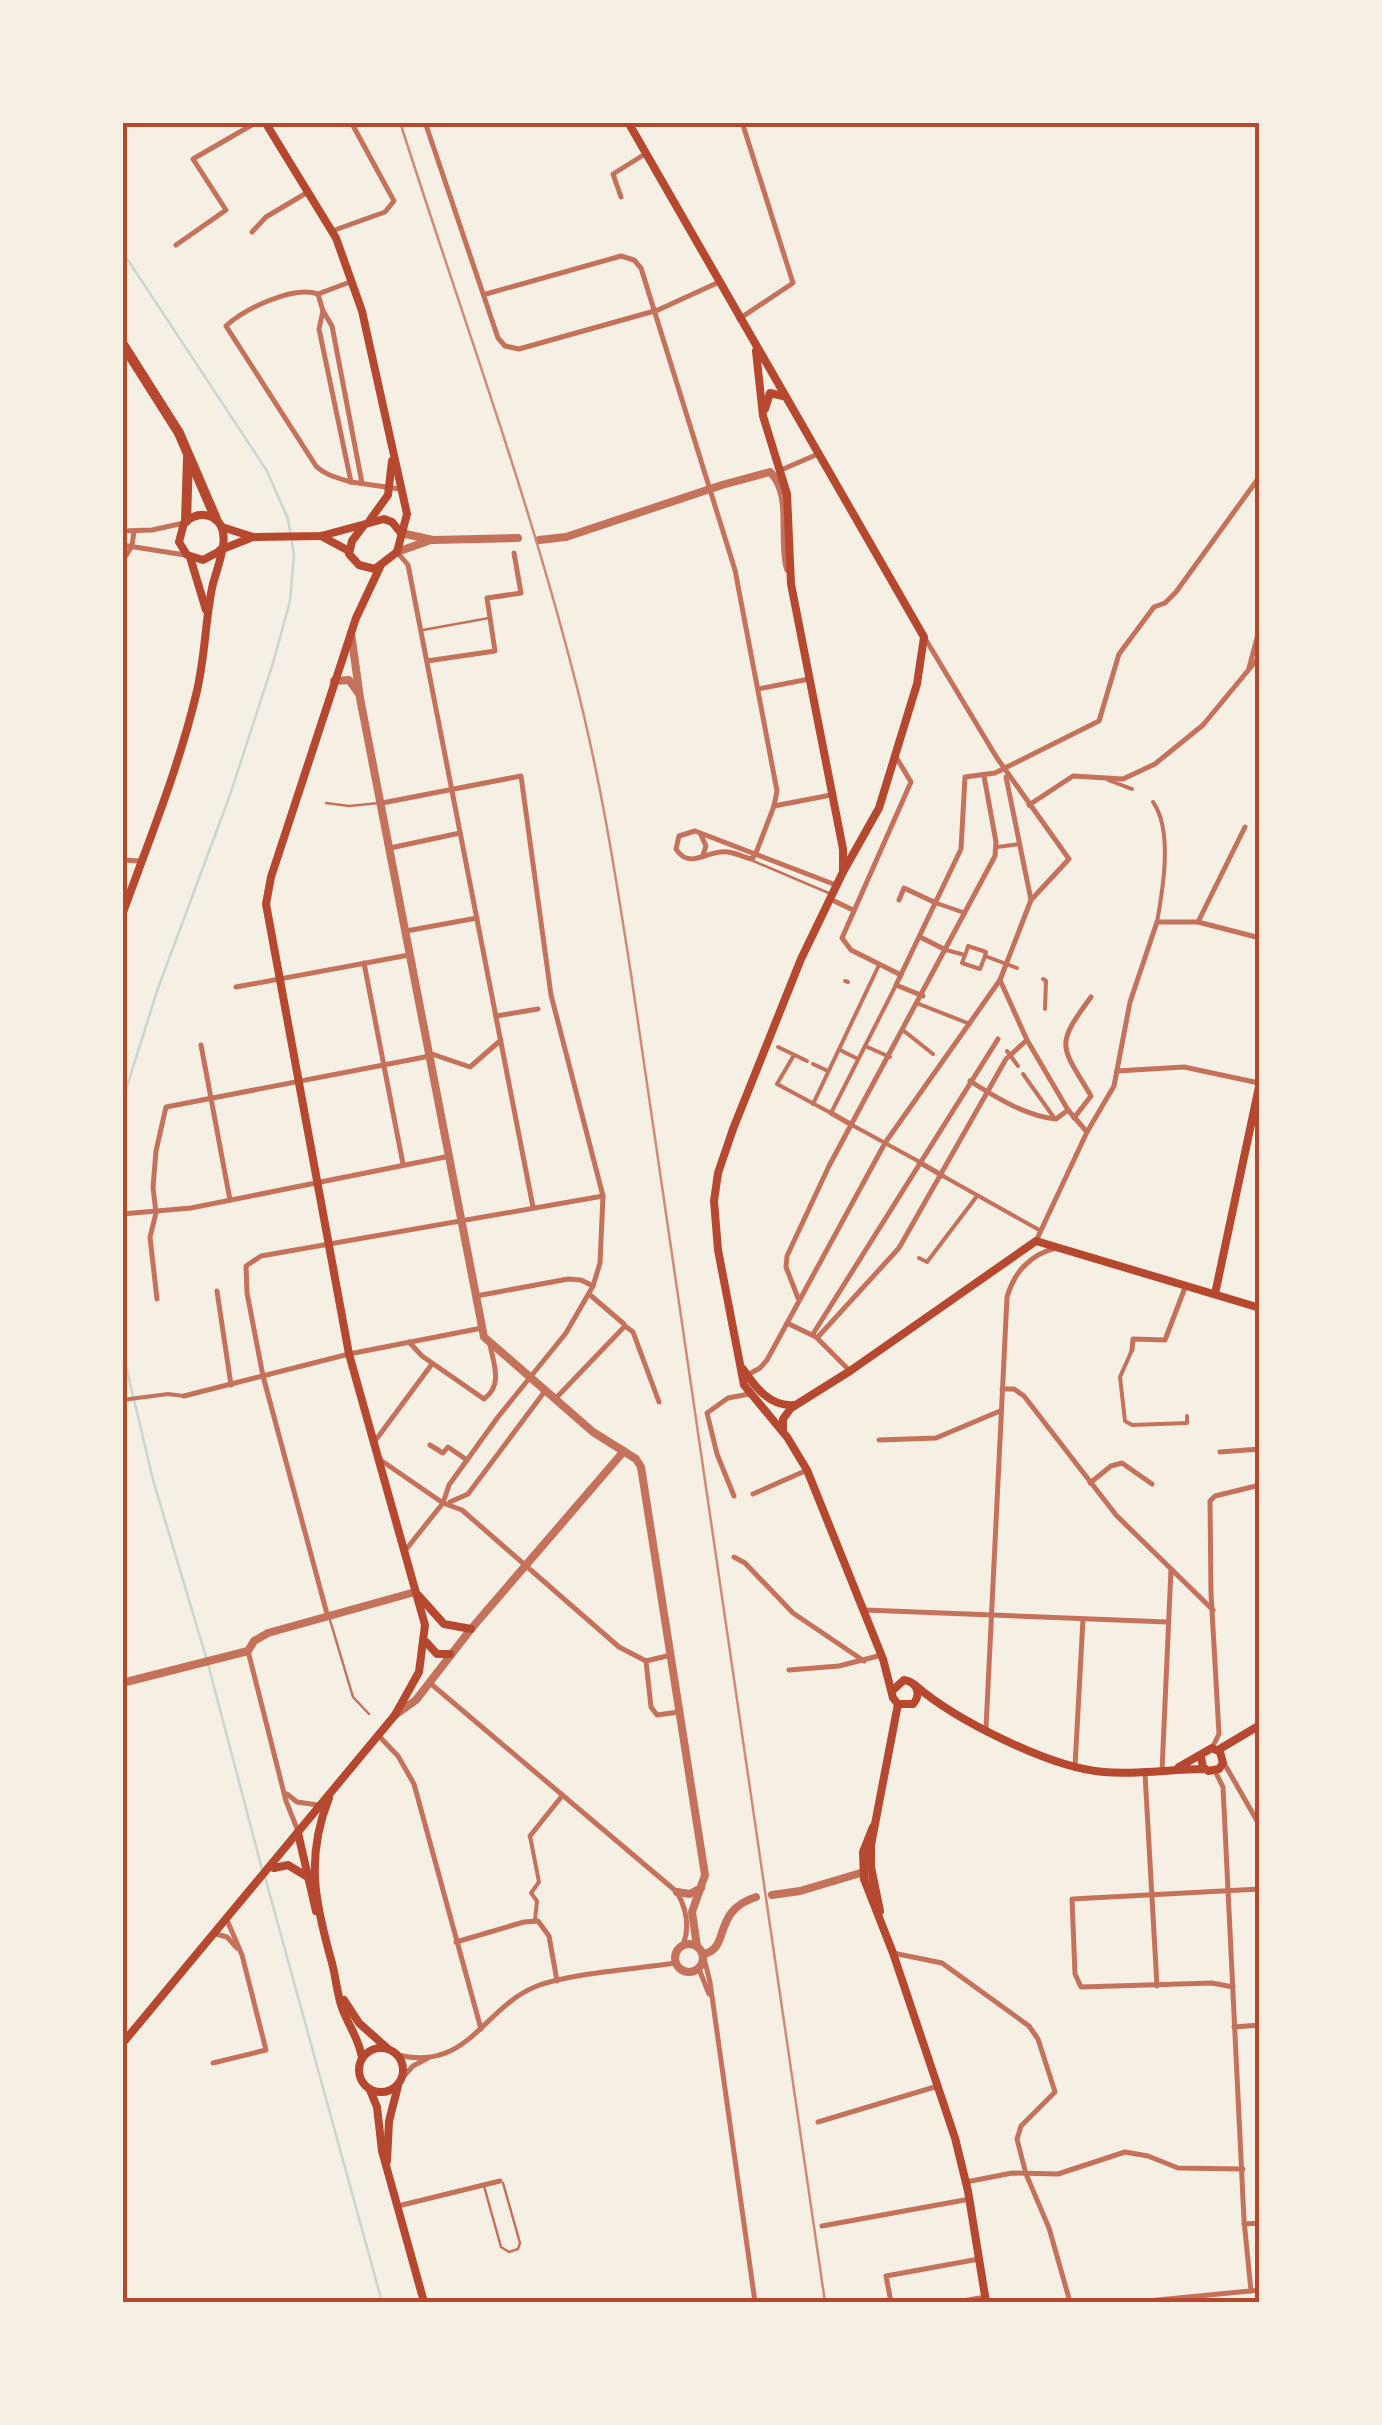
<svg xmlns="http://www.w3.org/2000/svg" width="1382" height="2425" font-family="'Public Sans',sans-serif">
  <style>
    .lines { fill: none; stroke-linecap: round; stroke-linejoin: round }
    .stream { stroke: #c9d6d2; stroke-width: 2.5 }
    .service { stroke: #c5725c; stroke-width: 2.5 }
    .pedestrian { stroke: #c5725c; stroke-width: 4 }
    .minor { stroke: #c5725c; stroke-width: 5 }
    .tertiary { stroke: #c5725c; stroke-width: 8 }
    .secondary { stroke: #b5482f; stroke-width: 8 }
    .motorway { stroke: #b5482f; stroke-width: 10 }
    .rail { stroke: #cf8b77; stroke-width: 2.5 }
    .neatline { fill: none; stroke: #b5482f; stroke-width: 4 }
  </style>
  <rect width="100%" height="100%" fill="#f6efe4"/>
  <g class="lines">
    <g class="stream">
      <polyline points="122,251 267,471 288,519 294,555 290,601 273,663 230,795 157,991 122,1102"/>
      <polyline points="122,1349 153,1480 206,1657"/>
      <polyline points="208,1664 262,1869"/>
      <polyline points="265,1877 382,2302"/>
    </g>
    <g class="service">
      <polyline points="423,630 489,618"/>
      <polyline points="326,803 349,806 379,803"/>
      <polyline points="751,860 831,894"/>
      <polyline points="330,1620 353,1697 369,1714"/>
      <polyline points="484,2186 501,2247 509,2252 518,2249 520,2243 503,2183"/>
    </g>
    <g class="pedestrian">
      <polyline points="1108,780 1132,789"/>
      <path d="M1153 802C1173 830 1163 889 1157 922"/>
      <polyline points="997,847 1020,844"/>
      <polyline points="936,903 965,913"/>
      <polyline points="946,950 965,955 962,963 980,969 985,956 1017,968"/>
      <polyline points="966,953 968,946 986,952 985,956"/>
      <polyline points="1043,979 1046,981 1045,1009"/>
      <polyline points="845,981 848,982"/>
      <polyline points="919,1004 970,1024"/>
      <polyline points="904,1031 933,1054"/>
      <polyline points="865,1046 890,1057"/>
      <polyline points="778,1047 807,1061"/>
      <polyline points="840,1050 858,1059"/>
      <polyline points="1007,1051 1018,1066"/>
      <polyline points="794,1055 777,1084 831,1113 896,985"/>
      <polyline points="813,1064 828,1071"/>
      <polyline points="1023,1074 1055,1119"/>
      <polyline points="813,1104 879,965"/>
      <polyline points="852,1125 918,1161"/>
      <polyline points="943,1176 1041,1231"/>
      <polyline points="919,1258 927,1262 977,1196"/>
      <polyline points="1132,1350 1120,1377 1125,1421 1132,1425 1187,1423 1187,1416"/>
      <polyline points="122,1400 168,1394 184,1396"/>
      <polyline points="530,1836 539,1882 531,1893 537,1901 535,1920"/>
    </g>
    <g class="minor">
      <polyline points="425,122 498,338 505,346 519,349 658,310 717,283"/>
      <polyline points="621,197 613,174 645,154"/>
      <polyline points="332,231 385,212 394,201 351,122"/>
      <polyline points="252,232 266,217 308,192"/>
      <polyline points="176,245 226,210 193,159 257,122"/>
      <polyline points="318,294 350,282"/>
      <path d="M486 294 621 256 634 260 641 268 735 570 777 791 774 806 756 853 752 859C744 858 737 853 728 852 707 849 690 871 676 849L679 836 695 831 836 885"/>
      <polyline points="323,311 319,329 351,482"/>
      <polyline points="739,319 793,283 742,122"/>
      <polyline points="781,470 818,454"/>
      <path d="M362 483 332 326 323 311 318 294C294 285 244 309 226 326L316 466C325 475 338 478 351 482L400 489"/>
      <polyline points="122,531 152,530 184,523"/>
      <polyline points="122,545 185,555"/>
      <polyline points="397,552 408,565 533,1207"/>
      <polyline points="122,562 132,546 134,531"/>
      <polyline points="427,661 495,651 487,598 521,593 514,553"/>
      <polyline points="1249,668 1260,627"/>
      <polyline points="758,689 809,679"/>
      <polyline points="896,757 911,782 842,938 851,950 901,975"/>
      <polyline points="1006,777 1031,900"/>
      <polyline points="382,803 521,776 551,995 603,1196 600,1263 593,1286 566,1333 498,1417 449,1485 443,1503 404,1552"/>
      <polyline points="1029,805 1073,776 1123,779 1155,764 1203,725 1260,656"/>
      <polyline points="774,806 831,795"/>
      <polyline points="701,835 706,846 703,855"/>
      <polyline points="390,848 460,833"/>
      <polyline points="122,860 141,861"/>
      <polyline points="830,899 853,910"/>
      <polyline points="899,900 904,888 936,903"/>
      <polyline points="1198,922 1245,827"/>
      <polyline points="406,931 477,918"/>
      <polyline points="920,937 946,950"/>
      <polyline points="364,963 403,1164"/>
      <polyline points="1000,980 1027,1040 1068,1110 1087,1132"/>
      <polyline points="236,987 409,955"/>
      <polyline points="923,996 896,985 961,849 965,777 995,773 1099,721 1119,654 1154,607 1165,603 1176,592 1260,476"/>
      <polyline points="496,1016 538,1009"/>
      <polyline points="201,1045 230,1200"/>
      <polyline points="429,1053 470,1067 501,1040"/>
      <polyline points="1117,1071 1184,1067 1259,1083"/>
      <path d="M970 1081C995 1097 1026 1116 1056 1119L1068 1110"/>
      <polyline points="831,1113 852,1125"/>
      <path d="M1074 1118 1091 1096C1061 1045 1054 1047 1091 997"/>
      <polyline points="919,1162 943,1176"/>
      <polyline points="122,1214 191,1208 450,1156"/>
      <polyline points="1036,1241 1087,1132 1114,1086 1130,1002 1157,922 1198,922 1260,938"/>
      <polyline points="217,1291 231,1385"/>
      <polyline points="589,1294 624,1324"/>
      <polyline points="476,1296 568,1279 581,1280 593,1286"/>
      <polyline points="798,1298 786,1267 787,1256 829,1166 995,856 996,842 984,776"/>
      <polyline points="157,1299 150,1237 156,1213 153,1187 156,1151 166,1107 430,1056"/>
      <polyline points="787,1323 816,1337 850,1371"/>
      <polyline points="813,1334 998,1039"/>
      <polyline points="817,1338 899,1248 1006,1059 1027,1040"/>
      <path d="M409 1342 422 1356 484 1399C503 1385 494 1365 490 1345"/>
      <polyline points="1132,1350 1133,1339 1165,1340 1186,1285"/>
      <polyline points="749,1374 760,1368 767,1360 885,1143 1000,980 1031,900 1069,859 997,758 926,640"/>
      <polyline points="1002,1389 1014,1389 1024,1396 1116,1515 1213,1610"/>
      <polyline points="184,1396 349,1354 482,1328"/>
      <polyline points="555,1399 625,1326 633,1332 659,1402"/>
      <polyline points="879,1440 936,1438 1000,1411"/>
      <polyline points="375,1441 432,1364"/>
      <polyline points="430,1445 443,1453 448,1447 467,1460"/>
      <polyline points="1220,1452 1260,1449"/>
      <polyline points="379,1459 443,1503 462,1510 619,1647 646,1661"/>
      <polyline points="1090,1483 1111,1466 1122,1463 1152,1484"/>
      <polyline points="753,1494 805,1471"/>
      <polyline points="734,1496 717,1454 707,1413 728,1398 749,1394"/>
      <polyline points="450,1502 468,1494 545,1391"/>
      <polyline points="734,1557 745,1563 793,1613 864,1661"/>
      <polyline points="865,1610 1167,1622"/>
      <polyline points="327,1614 263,1376 247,1293 246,1266 261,1256 603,1196"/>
      <polyline points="248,1651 286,1801 298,1831"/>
      <polyline points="671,1655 646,1661 651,1707 657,1715 679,1712"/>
      <polyline points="789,1670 839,1666 882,1655"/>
      <path d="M430 1683 677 1892C686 1908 690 1927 683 1945"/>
      <path d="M986 1728 1007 1297C1014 1272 1031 1254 1056 1248"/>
      <polyline points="378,1735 398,1756 414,1784 481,2029"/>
      <polyline points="1212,1748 1219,1734 1211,1593 1210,1501 1215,1496 1260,1485"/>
      <polyline points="1224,1763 1260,1826"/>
      <polyline points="1075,1766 1083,1619"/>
      <polyline points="1162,1771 1171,1569"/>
      <polyline points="1215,1771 1223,1787 1244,2220 1251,2291"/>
      <polyline points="1145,1774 1157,1986"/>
      <polyline points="287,1794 297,1802 318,1805"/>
      <polyline points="530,1836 562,1796"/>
      <polyline points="216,1934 227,1937 237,1948"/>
      <polyline points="456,1942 524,1922 538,1921 549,1936 557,1981"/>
      <polyline points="893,1953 942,1963 1029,2026 1038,2039 1055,2092 1021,2126 1017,2139 1026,2174 1049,2228 1070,2302"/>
      <polyline points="704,1958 710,1982 755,2302"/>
      <polyline points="699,1969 709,1994"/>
      <polyline points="1233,1987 1212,1983 1081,1987 1075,1974 1072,1899 1260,1889"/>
      <polyline points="1234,2027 1260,2025"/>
      <path d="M398 2055C469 2072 483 2007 537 1986 570 1973 638 1969 675 1963"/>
      <polyline points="213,2063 266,2050 242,1955 227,1920"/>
      <polyline points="403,2077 413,2066 428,2058"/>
      <polyline points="818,2122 938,2086"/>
      <polyline points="966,2182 1012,2173 1058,2174 1125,2152 1148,2156 1178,2168 1243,2169"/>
      <polyline points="398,2206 500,2181"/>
      <polyline points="1244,2224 1260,2223"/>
      <polyline points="822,2226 970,2199"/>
      <polyline points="891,2302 886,2276 979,2259"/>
      <polyline points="956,2302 986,2297"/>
      <polyline points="1137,2302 1260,2290"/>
    </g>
    <g class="tertiary">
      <polyline points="401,533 433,540 518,538"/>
      <path d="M539 540 566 537 722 485 770 472C794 494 779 540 788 569"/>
      <polyline points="397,552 428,541"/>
      <polyline points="351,633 360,698 484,1337 593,1432 636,1459 641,1467 705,1875 692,1912 697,1946"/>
      <polyline points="334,681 349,680 359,694"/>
      <polyline points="122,1683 248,1651 254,1641 268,1633 415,1592"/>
      <polyline points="395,1715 416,1700 471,1629 624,1451"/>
      <polyline points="677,1892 690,1894 701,1888"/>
      <polyline points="772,1895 800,1891 864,1872 875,1894"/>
      <circle cx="689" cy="1958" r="14"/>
      <path d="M703 1954C731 1950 711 1911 756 1897"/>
    </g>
    <g class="secondary">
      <polyline points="265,122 336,238 362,311 407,514 397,552 375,569 359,565 349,554 352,541 364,525"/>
      <polyline points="628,122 924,637 917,684 879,808 843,872 801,959 733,1129 718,1173 714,1201 718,1250 744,1385 787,1437 807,1470 883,1659 893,1698 898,1704"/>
      <polyline points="756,351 763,416 787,494 791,584 843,849 843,872"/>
      <polyline points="765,409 770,393 783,396"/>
      <polyline points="370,520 388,495 392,461"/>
      <polyline points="222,527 253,537 321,536 384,519 392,522 401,533"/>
      <polyline points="321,536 349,551"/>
      <polyline points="220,550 253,537"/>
      <polyline points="190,557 206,610"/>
      <path d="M122 915C148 843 178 770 196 695 205 659 205 623 212 588 216 568 236 529 212 517 201 512 192 516 184 523L179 542 187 555 203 560 220 551"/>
      <polyline points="1215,1294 1260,1082"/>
      <path d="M743 1369C755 1387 770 1407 794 1405"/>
      <polyline points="783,1429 783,1419 791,1408 850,1371 1036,1241 1260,1308"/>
      <polyline points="418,1595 444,1624 471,1629"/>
      <polyline points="426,1642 437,1654 450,1654"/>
      <path d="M915 1685C955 1720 1051 1768 1104 1772 1138 1775 1171 1769 1205 1769"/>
      <path d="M893 1690 904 1680C917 1682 922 1694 913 1704H898"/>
      <polyline points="1218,1750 1260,1725"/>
      <polyline points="1179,1767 1212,1748 1220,1752 1223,1763 1219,1769 1208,1771 1203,1767 1201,1757"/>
      <path d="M329 1798C305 1858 315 1903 332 1963 336 1978 337 1994 342 2008 349 2027 359 2038 362 2058"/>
      <polyline points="873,1827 863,1852 864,1879 893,1953 955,2138 968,2191 986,2302"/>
      <polyline points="298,1833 316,1911"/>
      <polyline points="274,1868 288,1865 306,1876"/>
      <polyline points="880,1911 871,1867 871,1845 898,1704"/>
      <polyline points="344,2000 359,2023 387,2048"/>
      <polyline points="122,2044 395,1715 419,1672 425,1625 349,1354 266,904 271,877 356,618 380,567"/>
      <circle cx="381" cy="2070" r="22"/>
      <polyline points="370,2090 377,2107 382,2151 424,2302"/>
      <polyline points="387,2161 389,2121 398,2086"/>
    </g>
    <g class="motorway">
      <polyline points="122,343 179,433 216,519"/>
      <polyline points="186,521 188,458"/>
    </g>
    <path class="rail" d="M400 122C458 304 524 483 572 668 599 769 615 871 631 974L825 2302"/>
  </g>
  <rect width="1382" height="2425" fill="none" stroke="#f6efe4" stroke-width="250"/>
  <rect x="125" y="125" width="1132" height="2175" class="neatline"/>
</svg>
